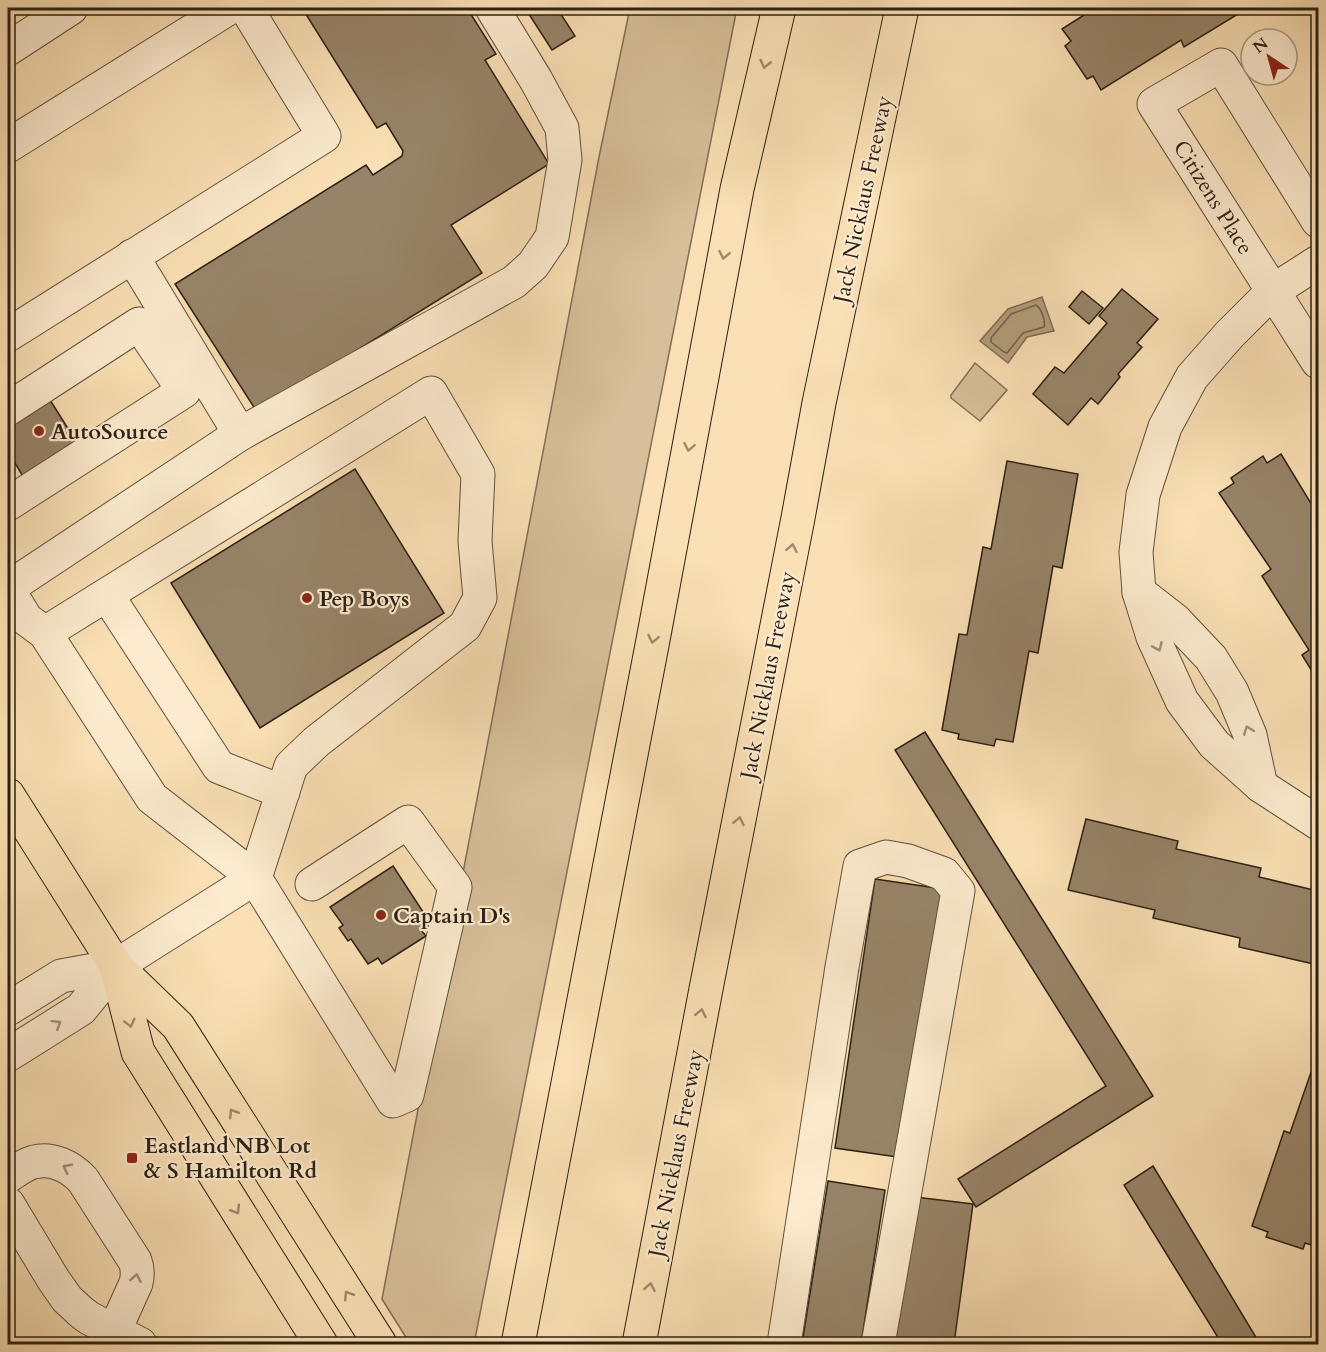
<svg xmlns="http://www.w3.org/2000/svg" width="1326" height="1352" font-family="Cardo,serif">
  <style>
    .green { fill: #d7bf99; stroke: #817057; stroke-width: 1.5 }
    .water { fill: #b49f7e; stroke: #7d6c54; stroke-width: 1.5 }
    .lines { fill: none; stroke-linecap: round; stroke-linejoin: round }
    .shore { stroke: #70604a; stroke-width: 1.5 }
    .building { fill: #978468; stroke: #2b2015; stroke-width: 1.5 }
    .minor-casing { stroke: #5f503d; stroke-width: 35 }
    .major-casing { stroke: #2b2015; stroke-width: 35 }
    .highway-casing { stroke: #2b2015; stroke-width: 35 }
    .minor { stroke: #fcebce; stroke-width: 33 }
    .major { stroke: #fae0b4; stroke-width: 33 }
    .highway { stroke: #fae0b4; stroke-width: 33 }
    .oneway { stroke: #9d8a6c }
    .oneway2 { stroke: #9e907b }
    .poi-dot { fill: #8f2418; stroke: #fcebce; stroke-width: 2 }
    .labels { text-anchor: middle; stroke-width: 4.5; stroke-linejoin: round; paint-order: stroke }
    .street-label { font-size: 22px; fill: #2b2015; stroke: #fcebce }
    .poi-label { font-size: 22px; font-weight: bold; fill: #2b2015; stroke: #fcebce; text-anchor: start }
  </style>
  <rect width="100%" height="100%" fill="#fae0b4"/>
  <filter id="stains"><feTurbulence type="fractalNoise" baseFrequency=".00333" numOctaves="4"/><feColorMatrix values="0 0 0 0 .2 0 0 0 0 .09 0 0 0 0 .02 0 0 0 .5 -.17"/></filter>
  <radialGradient id="worn" r=".72"><stop offset=".6" stop-color="#630" stop-opacity="0"/><stop offset="1" stop-color="#630" stop-opacity=".3"/></radialGradient>
  <g class="green">
    <polygon points="630,8 737,8 474,1344 410,1344 382,1299 599,157"/>
    <polygon points="975,363 1007,390 980,421 951,398 951,395"/>
  </g>
  <polygon class="water" points="1042,297 1054,331 1027,337 1008,363 980,341 1008,309"/>
  <g class="lines">
    <path class="shore" d="M1036 305C1041 308 1046 321 1044 327L1023 333 1007 353 1004 352 991 342V338L1011 314Z"/>
  </g>
  <g class="building">
    <polygon points="302,8 467,8 496,54 485,60 549,164 451,225 482,273 257,412 175,284 366,165 373,175 402,156 403,151 386,123 377,128"/>
    <polygon points="525,8 557,8 575,36 552,50"/>
    <polygon points="1095,8 1248,8 1184,47 1181,40 1101,90 1093,76 1087,79 1065,46 1071,41 1062,29"/>
    <polygon points="1122,289 1158,319 1137,343 1142,347 1118,374 1120,377 1098,404 1091,398 1068,425 1033,394 1055,367 1064,373 1107,323 1099,316"/>
    <polygon points="1082,291 1103,308 1089,324 1069,307"/>
    <polygon points="45,392 79,446 25,480 8,451 8,416"/>
    <polygon points="1281,454 1318,515 1318,681 1302,655 1309,650 1262,576 1271,569 1219,493 1234,483 1231,478 1263,456 1267,463"/>
    <polygon points="1007,461 1078,474 1062,568 1053,566 1038,653 1029,651 1013,742 996,739 994,746 958,739 959,734 942,730 959,634 967,635 983,547 991,549"/>
    <polygon points="355,469 444,613 260,728 171,583"/>
    <polygon points="925,732 1153,1096 976,1207 958,1179 1106,1086 895,750"/>
    <polygon points="1086,819 1178,841 1176,849 1261,868 1259,877 1318,891 1318,965 1239,947 1240,938 1153,918 1155,910 1068,890"/>
    <polygon points="393,866 431,924 421,930 426,936 382,964 378,958 368,964 351,939 348,941 339,928 343,925 330,907"/>
    <polygon points="875,879 943,889 904,1158 835,1148"/>
    <polygon points="1318,1052 1318,1247 1305,1243 1303,1249 1266,1237 1268,1232 1252,1226 1284,1131 1290,1133"/>
    <polygon points="1153,1166 1260,1344 1222,1344 1124,1185"/>
    <polygon points="828,1181 885,1190 861,1344 802,1344"/>
    <polygon points="915,1197 973,1204 954,1344 895,1344"/>
  </g>
  <g class="lines">
    <g class="minor-casing">
      <g id="minor">
        <polyline points="8,49 71,8"/>
        <polyline points="8,146 229,8"/>
        <polyline points="1318,221 1221,65 1154,104 1318,362"/>
        <polyline points="132,256 240,434 514,282 533,265 552,237 565,160 562,128 536,80 492,8"/>
        <polyline points="1318,262 1273,291 1229,335 1192,377 1165,427 1143,495 1136,552 1139,592 1153,637 1182,701 1214,744 1261,786 1318,823"/>
        <polyline points="8,335 324,136 246,8"/>
        <polyline points="8,409 139,324 184,391 8,504"/>
        <polyline points="8,588 240,434"/>
        <polyline points="8,589 26,619 45,633 152,798 255,878 393,1101 407,1095 455,887 408,822 312,884"/>
        <polyline points="1139,592 1175,620 1211,658 1232,692 1250,735 1261,786"/>
        <polyline points="107,595 219,767 283,792"/>
        <polyline points="8,1009 61,976 116,966"/>
        <polyline points="8,1055 81,1009 116,966 255,878 291,766 316,742 465,626 480,598 475,541 478,474 431,393 45,633"/>
        <path d="M8 1176C16 1171 25 1164 34 1162 52 1157 71 1167 83 1180L135 1261C138 1269 138 1275 136 1283L114 1332"/>
        <polyline points="8,1204 53,1279 67,1299 81,1312 89,1318 140,1344"/>
        <polyline points="784,1344 842,967 860,866 886,857 908,861 944,874 958,891 878,1344"/>
      </g>
    </g>
    <g class="major-casing">
      <g id="major">
        <polyline points="8,795 116,966 178,1026 380,1344"/>
        <polyline points="116,966 138,1052 321,1344"/>
      </g>
    </g>
    <g class="highway-casing">
      <g id="highway">
        <polyline points="518,1344 653,640 737,189 779,8"/>
        <polyline points="639,1344 706,989 798,518 819,403 902,8"/>
      </g>
    </g>
    <use href="#minor" class="minor"/>
    <use href="#major" class="major"/>
    <use href="#highway" class="highway"/>
  </g>
  <defs><path id="oneway-chevron" d="M-2-3.5L2.5 0L-2 3.5" fill="none" stroke-width="1.6" stroke-linecap="round" stroke-linejoin="round" transform="scale(1.5)"/></defs>
  <g class="oneway">
    <use href="#oneway-chevron" transform="translate(765 64) rotate(103)"/>
    <use href="#oneway-chevron" transform="translate(724 255) rotate(101)"/>
    <use href="#oneway-chevron" transform="translate(689 447) rotate(101)"/>
    <use href="#oneway-chevron" transform="translate(792 548) rotate(-79)"/>
    <use href="#oneway-chevron" transform="translate(653 639) rotate(101)"/>
    <use href="#oneway-chevron" transform="translate(739 821) rotate(-79)"/>
    <use href="#oneway-chevron" transform="translate(701 1013) rotate(-79)"/>
    <use href="#oneway-chevron" transform="translate(130 1023) rotate(76)"/>
    <use href="#oneway-chevron" transform="translate(233 1113) rotate(-122)"/>
    <use href="#oneway-chevron" transform="translate(236 1210) rotate(58)"/>
    <use href="#oneway-chevron" transform="translate(650 1287) rotate(-79)"/>
    <use href="#oneway-chevron" transform="translate(348 1295) rotate(-122)"/>
  </g>
  <g class="oneway2">
    <use href="#oneway-chevron" transform="translate(1158 647) rotate(66)"/>
    <use href="#oneway-chevron" transform="translate(1248 730) rotate(-111)"/>
    <use href="#oneway-chevron" transform="translate(57 1024) rotate(-32)"/>
    <use href="#oneway-chevron" transform="translate(67 1168) rotate(-153)"/>
    <use href="#oneway-chevron" transform="translate(136 1278) rotate(-80)"/>
  </g>
  <g class="poi-dot">
    <circle cx="39" cy="431" r="6"/>
    <circle cx="307" cy="598" r="6"/>
    <circle cx="381" cy="915" r="6"/>
    <rect x="126" y="1152" width="12" height="12" rx="3"/>
  </g>
  <g class="labels">
    <g class="street-label">
      <text transform="translate(1214 197) rotate(58)" y="8">Citizens Place</text>
      <text transform="translate(862 199) rotate(-78)" y="8">Jack Nicklaus Freeway</text>
      <text transform="translate(767 675) rotate(-79)" y="8">Jack Nicklaus Freeway</text>
      <text transform="translate(675 1153) rotate(-79)" y="8">Jack Nicklaus Freeway</text>
    </g>
    <g class="poi-label">
      <text x="51" y="439">AutoSource</text>
      <text x="319" y="606">Pep Boys</text>
      <text x="393" y="923">Captain D's</text>
      <text x="144" y="1153">Eastland NB Lot<tspan x="144" dy="25">&amp; S Hamilton Rd</tspan></text>
    </g>
  </g>
  <rect width="1326" height="1352" fill="none" stroke="#fae0b4" stroke-width="30"/>
  <rect x="9" y="9" width="1308" height="1334" fill="none" stroke="#2b2015" stroke-width="3"/>
  <rect x="15" y="15" width="1296" height="1322" fill="none" stroke="#2b2015" stroke-width="1.5"/>
  <g transform="translate(1269 57) rotate(324)"><circle r="28" fill="#fcebce" stroke="#a89a84" stroke-width="1.5"/>
  <path d="M0-4.5L10 22L0 15L-10 22Z" fill="#8f2418"/>
  <text y="-9" font-size="16" font-weight="bold" text-anchor="middle" fill="#2b2015">N</text>
  </g>
  <rect width="100%" height="100%" filter="url(#stains)"/>
  <rect width="100%" height="100%" fill="url(#worn)"/>
</svg>
